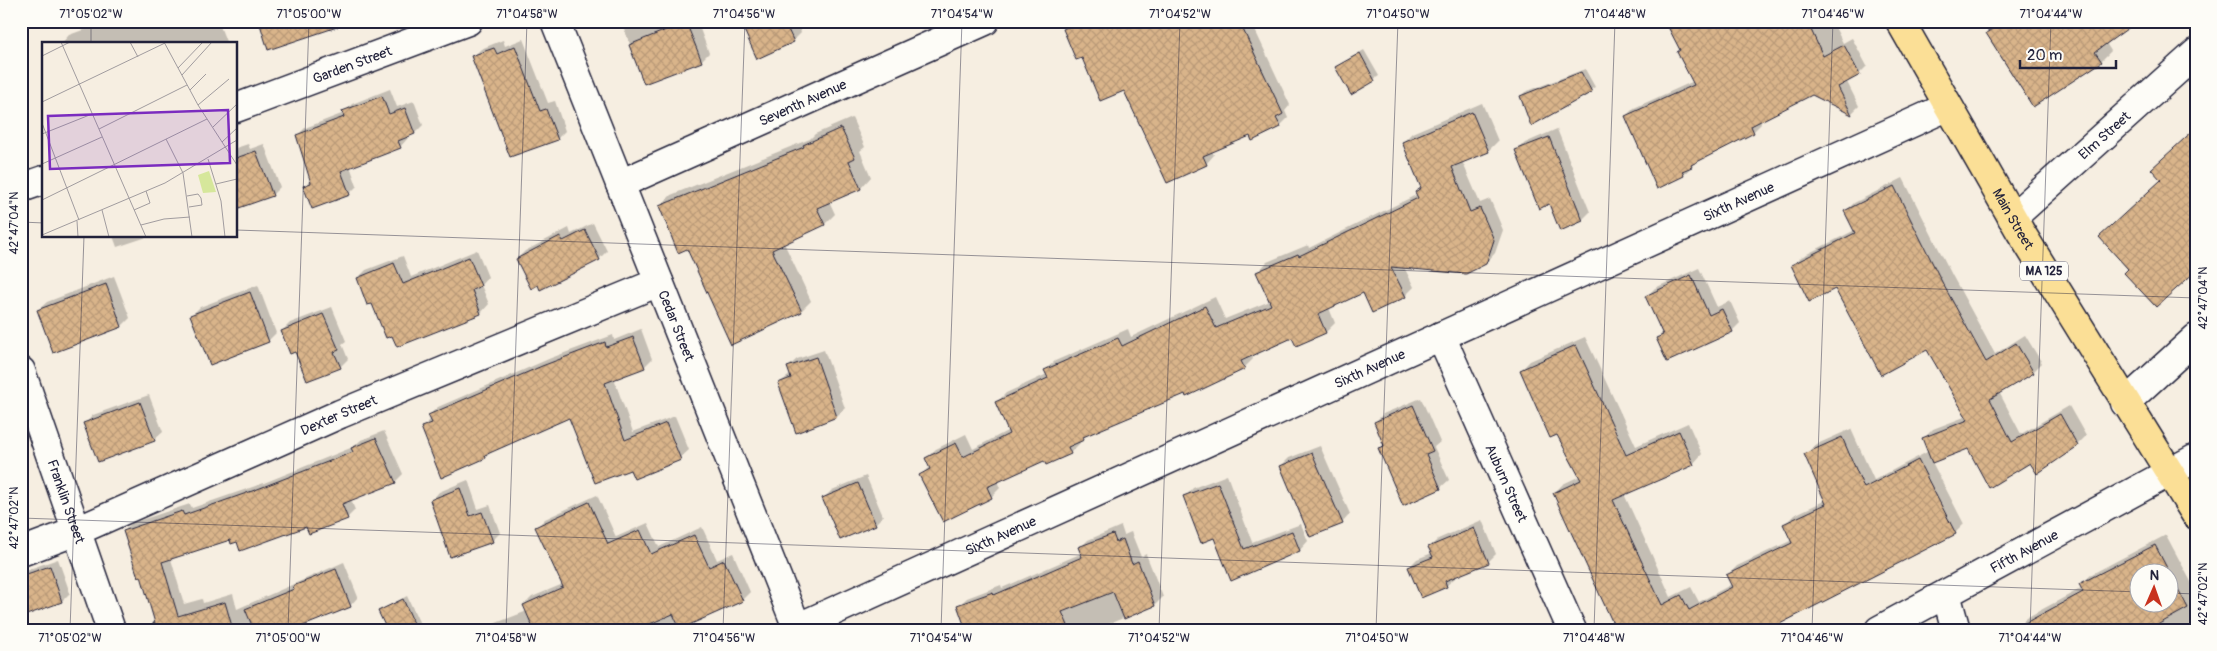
<svg xmlns="http://www.w3.org/2000/svg" width="2217" height="651" font-family="Pangolin,sans-serif">
  <style>
    .shadow { fill: #0003; fill-rule: evenodd }
    .building { fill: url(#building-cross-hatch); stroke: #22223b; fill-rule: evenodd }
    .lines { fill: none; stroke-linecap: round; stroke-linejoin: round }
    .minor-casing { stroke: #22223b; stroke-width: 31 }
    .major-casing { stroke: #22223b; stroke-width: 31 }
    .minor { stroke: #fdfcf7; stroke-width: 28 }
    .major { stroke: #fbdf96; stroke-width: 28 }
    .ticks { fill: none; stroke: #22223b; stroke-width: 1; stroke-opacity: 0.45 }
    .labels { text-anchor: middle; stroke-width: 5; stroke-linejoin: round; paint-order: stroke }
    .shield { fill: #fdfcf7; stroke: #646373; stroke-width: 1 }
    .shield-label { font-size: 12px; font-weight: bold; fill: #22223b }
    .street-label { font-size: 14px; fill: #22223b; stroke: #fdfcf7 }
    .inset-road { fill: none; stroke: #a19c9f; stroke-width: 1 }
    .view { fill: #7b2cbf; fill-opacity: 0.15; stroke: #7b2cbf; stroke-width: 2.5 }
    .inset-edge { fill: none; stroke: #22223b; stroke-width: 2.5 }
    .neatline { fill: none; stroke: #22223b; stroke-width: 2 }
    .ticks-label { font-size: 12px; text-anchor: middle; fill: #22223b }
  </style>
  <defs>
    <pattern id="building-cross-hatch" width="8" height="8" patternUnits="userSpaceOnUse" patternTransform="scale(1.25)"><rect width="8" height="8" fill="#d9b48a"/><path d="M0 0l8 8M0 8l8-8" fill="none" stroke="#ba9a78"/></pattern>
  </defs>
  <rect width="100%" height="100%" fill="#f6eee1"/>
  <filter id="ink" filterUnits="userSpaceOnUse"><feTurbulence type="fractalNoise" baseFrequency=".02" numOctaves="2"/><feDisplacementMap in="SourceGraphic" scale="10" xChannelSelector="R" yChannelSelector="G"/><feConvolveMatrix kernelMatrix="1 2 1 2 8 2 1 2 1" color-interpolation-filters="sRGB"/></filter>
  <g filter="url(#ink)">
    <g class="shadow">
      <polygon points="108,21 218,21 227,44 61,44 69,35"/>
      <polygon points="621,21 697,21 709,53 701,61 645,83"/>
      <polygon points="741,21 817,21 800,30 801,33 793,41"/>
      <polygon points="1073,21 1264,21 1255,30 1290,105 1285,111 1288,118 1280,126 1250,134 1212,151 1214,155 1206,164 1125,89 1083,56 1064,29"/>
      <polygon points="1666,21 1832,21 1843,43 1852,38 1867,66 1859,74 1846,80 1859,106 1852,113 1812,94 1760,120 1761,124 1753,132 1696,161 1684,175 1626,116 1634,108 1694,81"/>
      <polygon points="2001,21 2136,21 2106,43 2111,51 2101,61 1987,33"/>
      <polygon points="523,39 548,103 555,101 565,131 557,139 473,57 481,49 503,40 505,46"/>
      <polygon points="1364,50 1379,76 1352,93 1336,67"/>
      <polygon points="1585,69 1595,87 1532,124 1521,96 1525,92"/>
      <polygon points="390,89 397,107 414,101 423,125 415,133 407,136 408,138 400,147 350,166 357,186 349,194 305,186 311,179 297,136 305,128 344,113 352,104"/>
      <polygon points="1482,103 1498,141 1489,150 1462,161 1480,203 1490,199 1503,230 1495,253 1486,263 1404,267 1414,287 1405,296 1363,292 1329,308 1335,323 1326,332 1293,337 1252,355 1253,359 1244,368 1090,433 1079,441 1080,443 1071,452 1046,464 1045,459 997,481 1000,488 991,497 920,476 930,466 926,458 936,449 966,434 973,449 1009,430 996,403 1006,393 1047,374 1045,370 1055,361 1128,329 1131,337 1215,297 1225,319 1270,301 1258,272 1267,262 1308,245 1309,248 1418,194 1416,192 1422,186 1403,142 1412,133"/>
      <polygon points="852,118 865,147 860,151 871,177 861,188 829,201 835,214 825,224 784,243 811,301 801,311 687,248 660,206 671,195 810,139 815,134"/>
      <polygon points="1557,129 1590,212 1582,220 1550,203 1517,151 1525,143"/>
      <polygon points="248,144 250,149 264,144 280,187 272,195 236,208 236,148"/>
      <polygon points="1903,178 1952,275 1995,354 2025,335 2042,363 2033,372 1999,392 2021,434 2069,406 2086,436 2077,445 2030,461 1969,447 1932,462 1964,524 1955,533 1765,630 1613,630 1617,628 1554,493 1563,484 1580,476 1521,370 1530,361 1585,337 1636,446 1688,423 1702,454 1693,464 1624,494 1671,597 1691,587 1699,602 1732,584 1728,575 1737,566 1792,540 1785,524 1794,515 1826,500 1806,454 1815,445 1851,429 1874,480 1929,451 1924,438 1933,429 1967,416 1927,349 1835,287 1793,266 1801,257 1855,230 1845,212 1854,203"/>
      <polygon points="593,223 607,251 599,259 517,259 525,251 569,228 571,234"/>
      <polygon points="113,236 150,236 117,247"/>
      <polygon points="477,250 488,277 481,285 489,304 481,313 397,346 393,334 358,278 366,270 403,256 411,277"/>
      <polygon points="1699,268 1717,307 1730,301 1740,323 1732,331 1658,338 1663,332 1647,296 1655,288"/>
      <polygon points="114,276 130,318 122,326 54,351 38,310 47,302"/>
      <polygon points="258,285 276,333 268,341 192,315 200,307"/>
      <polygon points="332,307 346,341 342,344 348,359 340,367 296,350 282,331 290,323"/>
      <polygon points="641,329 652,359 644,367 614,379 633,432 675,416 689,450 680,458 635,477 631,468 570,416 493,450 486,457 442,476 422,428 431,419 429,415 438,407 551,358 613,335 614,340"/>
      <polygon points="824,350 845,408 837,416 797,431 779,383 791,374 788,367 797,359"/>
      <polygon points="149,395 163,432 154,440 85,424 93,415"/>
      <polygon points="1421,398 1440,442 1434,447 1449,480 1440,488 1404,504 1380,449 1384,444 1375,422 1383,414"/>
      <polygon points="384,431 403,474 395,482 351,500 355,510 347,518 237,540 230,538 171,559 184,604 202,599 203,603 233,594 237,609 344,562 358,597 350,606 292,630 159,630 141,574 124,531 132,523 190,504 192,508 264,483 353,447 361,440"/>
      <polygon points="1320,446 1350,514 1342,523 1281,466 1289,458"/>
      <polygon points="21,461 25,471 21,475"/>
      <polygon points="1227,475 1252,542 1301,524 1308,541 1300,550 1231,579 1214,537 1185,497 1193,488"/>
      <polygon points="866,476 883,516 875,524 824,498 832,490"/>
      <polygon points="468,480 478,509 490,505 500,533 492,541 431,501 439,492"/>
      <polygon points="597,495 616,537 648,523 659,547 702,527 717,560 733,553 750,592 742,600 675,630 478,630 527,611 524,605 532,597 563,584 537,527 545,519"/>
      <polygon points="1482,520 1496,554 1488,562 1454,576 1455,578 1446,586 1409,567 1417,559 1432,553 1430,547 1438,539"/>
      <polygon points="1121,526 1124,535 1131,532 1141,557 1146,554 1163,597 1155,605 1094,630 967,630 958,606 967,598 1001,585 1002,588 1082,553 1080,548 1088,540"/>
      <path d="M2166 535 2196 591V630H2015L2026 618 2082 588 2080 585 2092 574ZM2140 574H2170V604H2140Z"/>
      <polygon points="58,559 70,593 62,601 21,616 21,572"/>
      <polygon points="407,596 420,624 413,630 379,611"/>
    </g>
    <g class="building">
      <polygon points="259,21 339,21 340,26 268,50"/>
      <polygon points="740,21 784,21 794,42 757,59"/>
      <polygon points="1082,21 1239,21 1283,114 1276,118 1281,127 1252,141 1250,136 1203,156 1207,165 1167,183 1124,91 1100,101 1082,58 1076,60 1063,29"/>
      <polygon points="1665,21 1807,21 1823,56 1844,45 1860,75 1838,87 1852,115 1812,95 1751,126 1754,133 1691,165 1692,167 1682,171 1684,176 1657,189 1625,116 1694,85 1677,52 1680,50"/>
      <polygon points="2004,21 2138,21 2095,52 2102,62 2033,107 1986,33"/>
      <polygon points="686,22 702,62 644,84 629,45"/>
      <polygon points="515,46 540,111 546,109 558,140 510,157 471,56 494,48 497,54"/>
      <polygon points="1360,53 1375,81 1351,95 1335,67"/>
      <polygon points="1581,72 1592,92 1531,126 1520,96"/>
      <polygon points="382,96 389,114 405,108 415,134 398,141 401,148 341,171 350,195 312,209 303,186 311,183 296,135 344,117 342,111"/>
      <polygon points="1472,112 1489,152 1452,167 1470,212 1480,208 1494,240 1486,264 1466,274 1391,267 1406,297 1372,313 1363,293 1318,314 1326,333 1296,346 1292,338 1241,361 1245,369 1186,397 1185,394 1083,437 1084,440 1068,447 1071,454 1046,465 1044,461 987,487 992,498 943,522 919,475 930,469 925,458 956,443 963,457 1009,434 995,402 1048,378 1044,370 1118,338 1122,346 1205,306 1216,328 1271,305 1256,272 1298,254 1299,256 1418,198 1415,192 1421,188 1402,142"/>
      <polygon points="841,128 855,158 849,161 861,189 817,208 825,225 772,250 802,312 731,345 687,249 678,253 659,206 804,147 803,145"/>
      <polygon points="2196,128 2196,271 2156,307 2124,273 2128,269 2099,237 2161,180 2151,169"/>
      <polygon points="1549,137 1583,221 1560,231 1549,204 1539,209 1515,150"/>
      <polygon points="256,151 273,196 236,209 236,158"/>
      <polygon points="1894,186 1943,284 1986,362 2016,343 2034,373 1990,399 2012,442 2060,414 2078,446 2037,474 2030,463 1989,488 1968,449 1932,463 1922,438 1968,420 1927,350 1881,375 1835,289 1809,302 1791,265 1855,233 1844,211"/>
      <polygon points="585,230 600,260 540,290 538,285 531,289 516,259 560,236 563,241"/>
      <polygon points="469,257 481,286 472,290 481,314 397,347 392,336 386,338 372,304 367,305 357,278 394,263 403,284"/>
      <polygon points="1691,275 1709,315 1722,309 1733,332 1667,362 1656,338 1663,335 1645,296"/>
      <polygon points="106,284 122,327 53,353 37,310"/>
      <polygon points="250,292 269,342 210,365 190,315"/>
      <polygon points="323,314 339,350 334,352 341,368 307,381 295,352 290,354 281,331"/>
      <polygon points="633,337 645,368 605,383 625,440 666,423 681,460 634,479 630,470 595,483 569,418 485,455 486,458 441,478 421,427 432,423 428,415 542,366 605,342 606,347"/>
      <polygon points="1576,345 1626,455 1679,431 1694,465 1613,500 1662,605 1681,595 1689,610 1732,587 1726,575 1792,543 1783,524 1826,504 1804,454 1842,437 1864,488 1918,460 1956,534 1768,630 1616,630 1553,493 1581,480 1557,435 1550,438 1520,370"/>
      <polygon points="816,357 837,417 796,433 778,383 791,378 787,367"/>
      <polygon points="140,402 155,441 98,462 83,423"/>
      <polygon points="1413,405 1433,451 1426,454 1441,489 1403,506 1378,448 1384,446 1374,422"/>
      <polygon points="376,438 396,483 342,504 348,519 309,534 306,527 240,551 237,542 231,544 230,540 162,562 178,616 225,602 233,630 154,630 153,623 155,623 141,576 138,577 123,531 182,511 184,515 255,490 353,452 351,448"/>
      <polygon points="1312,453 1343,524 1310,537 1280,466"/>
      <polygon points="858,483 876,525 840,540 822,498"/>
      <polygon points="1218,483 1244,549 1292,531 1300,551 1231,581 1214,538 1201,543 1183,496"/>
      <polygon points="460,488 470,516 482,512 493,542 450,557 430,500"/>
      <polygon points="589,502 608,544 640,530 651,554 694,535 709,567 724,560 743,601 680,629 673,614 636,630 534,630 523,605 563,587 535,527"/>
      <polygon points="1474,528 1489,563 1445,581 1447,587 1421,598 1408,567 1433,557 1428,547"/>
      <polygon points="1113,534 1116,542 1123,539 1132,564 1138,561 1155,606 1124,619 1113,592 1062,612 1070,630 966,630 957,605 993,592 994,595 1082,557 1078,547"/>
      <path d="M2155 545 2188 608 2148 630H2012L2083 592 2079 584ZM2140 574H2170V604H2140Z"/>
      <polygon points="50,566 62,602 21,617 21,576"/>
      <polygon points="336,569 351,607 293,630 254,630 245,609 294,589 293,586"/>
      <polygon points="403,599 417,630 387,630 378,611"/>
    </g>
    <g class="lines">
      <g class="minor-casing">
        <g id="minor">
          <path id="s1" d="M555 21 798 630"/>
          <path id="s2" d="M236 108 468 21"/>
          <path id="s3" d="M620 184 985 21"/>
          <polyline points="21,188 44,180"/>
          <path id="s4" d="M2012 218 2196 53"/>
          <path id="s5" d="M1441 336 1572 630"/>
          <path id="s6" d="M21 371 111 630"/>
          <polyline points="2125,403 2196,338"/>
          <path id="s7" d="M21 552 77 531 340 414 659 282"/>
          <polyline points="1946,594 1956,630"/>
          <path id="s8" d="M792 630 1947 107"/>
          <path id="s9" d="M1879 630 2196 458"/>
        </g>
      </g>
      <g class="major-casing">
        <g id="major">
          <path id="s10" d="M1900 21 2020 231 2196 515"/>
        </g>
      </g>
      <use href="#minor" class="minor"/>
      <use href="#major" class="major"/>
    </g>
  </g>
  <path class="ticks" d="M91 44V21M21 222 44 223M236 230 2196 298M21 518 2140 592M2170 593 2196 594M70 630 84 236M288 630 309 21M506 630 527 21M723 630 745 21M941 630 962 21M1159 630 1180 21M1376 630 1398 21M1594 630 1615 21M1812 630 1833 21M2030 630 2051 21"/>
  <g class="labels">
    <rect class="shield" x="2020" y="261.5" width="48" height="19" rx="4"/>
    <g class="shield-label">
      <text x="2044" y="275">MA 125</text>
    </g>
    <g class="street-label">
      <text dy="5" stroke="none"><textPath href="#s2" startOffset="124">Garden Street</textPath></text>
      <text dy="5" stroke="none"><textPath href="#s3" startOffset="200">Seventh Avenue</textPath></text>
      <text dy="5" stroke="none"><textPath href="#s4" startOffset="124">Elm Street</textPath></text>
      <text dy="5" stroke="none"><textPath href="#s8" startOffset="1039">Sixth Avenue</textPath></text>
      <text dy="5" stroke="none"><textPath href="#s10" startOffset="228">Main Street</textPath></text>
      <text dy="5" stroke="none"><textPath href="#s1" startOffset="328">Cedar Street</textPath></text>
      <text dy="5" stroke="none"><textPath href="#s8" startOffset="634">Sixth Avenue</textPath></text>
      <text dy="5" stroke="none"><textPath href="#s7" startOffset="346">Dexter Street</textPath></text>
      <text dy="5" stroke="none"><textPath href="#s5" startOffset="161">Auburn Street</textPath></text>
      <text dy="5" stroke="none"><textPath href="#s6" startOffset="138">Franklin Street</textPath></text>
      <text dy="5" stroke="none"><textPath href="#s8" startOffset="229">Sixth Avenue</textPath></text>
      <text dy="5" stroke="none"><textPath href="#s9" startOffset="165">Fifth Avenue</textPath></text>
    </g>
  </g>
  <g transform="translate(42 42)">
    <rect width="195" height="195" fill="#f6eee1"/>
    <path d="M167 129 174 150 161 151 156 133Z" fill="#d6e79b"/>
    <path class="inset-road" d="M19 0 104 195M88 0 96 15M122 0 156 63 195 123M0 14 28 0M136 26 161 0M140 33 170 0M148 48 164 32M0 60 123 1M156 63 187 37M0 81 37 178M171 85 195 62M57 87 145 43M0 92 50 72M124 97 141 131 150 195M180 100 195 86M166 117 179 159 183 195M0 122 60 95M174 142 195 137M145 154 156 152 159 156 160 163 147 165M0 158 165 77M60 168 67 195M92 168 108 161 104 149M35 179 36 195M99 183 122 177 148 175M0 193 123 141 195 98"/>
    <path class="view" d="M186 68 188 121 8 127 6 74Z"/>
    <rect width="195" height="195" class="inset-edge"/>
  </g>
  <rect width="2217" height="651" fill="none" stroke="#fdfcf7" stroke-width="55"/>
  <g transform="translate(2154 588) rotate(2)"><circle r="24" fill="#fdfcf7" stroke="#a5a5ac"/>
  <path d="M0-4L9 19L0 12L-9 19Z" fill="#c8321e"/>
  <text y="-8" font-size="14" font-weight="bold" text-anchor="middle" fill="#22223b">N</text>
  </g>
  <path d="M2020 60v8h96v-8" fill="none" stroke="#22223b" stroke-width="2.5"/>
  <text x="2027" y="60" font-size="15" fill="#22223b" stroke="#fdfcf7" stroke-width="4" paint-order="stroke">20 m</text>
  <rect x="28" y="28" width="2162" height="596" class="neatline"/>
  <g class="ticks-label">
    <text x="91" y="18">71°05'02"W</text>
    <text x="309" y="18">71°05'00"W</text>
    <text x="527" y="18">71°04'58"W</text>
    <text x="744" y="18">71°04'56"W</text>
    <text x="962" y="18">71°04'54"W</text>
    <text x="1180" y="18">71°04'52"W</text>
    <text x="1398" y="18">71°04'50"W</text>
    <text x="1615" y="18">71°04'48"W</text>
    <text x="1833" y="18">71°04'46"W</text>
    <text x="2051" y="18">71°04'44"W</text>
    <text transform="translate(14 223) rotate(-90)" y="4">42°47'04"N</text>
    <text transform="translate(2203 298) rotate(-90)" y="4">42°47'04"N</text>
    <text transform="translate(14 518) rotate(-90)" y="4">42°47'02"N</text>
    <text transform="translate(2203 594) rotate(-90)" y="4">42°47'02"N</text>
    <text x="70" y="642">71°05'02"W</text>
    <text x="288" y="642">71°05'00"W</text>
    <text x="506" y="642">71°04'58"W</text>
    <text x="724" y="642">71°04'56"W</text>
    <text x="941" y="642">71°04'54"W</text>
    <text x="1159" y="642">71°04'52"W</text>
    <text x="1377" y="642">71°04'50"W</text>
    <text x="1594" y="642">71°04'48"W</text>
    <text x="1812" y="642">71°04'46"W</text>
    <text x="2030" y="642">71°04'44"W</text>
  </g>
</svg>
